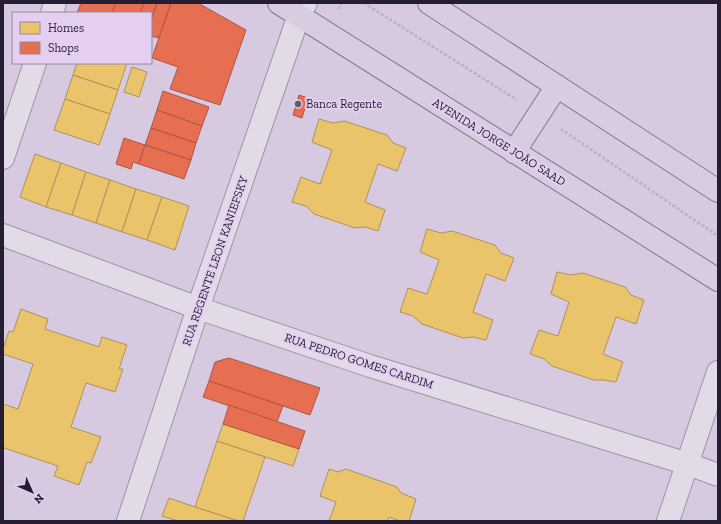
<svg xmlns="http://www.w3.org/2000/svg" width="721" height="524" font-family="'Zilla Slab',serif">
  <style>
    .homes { fill: #e9c46a; stroke: #ae9259 }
    .shops { fill: #e76f51; stroke: #ad5647 }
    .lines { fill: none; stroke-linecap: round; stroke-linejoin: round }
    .minor-casing { stroke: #9d93a5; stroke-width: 24 }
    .major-casing { stroke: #82798a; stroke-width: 24 }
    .path { stroke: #bab2c0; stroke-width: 2.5; stroke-dasharray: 3 2; stroke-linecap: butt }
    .minor { stroke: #e3dae8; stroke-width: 22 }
    .major { stroke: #d8cce0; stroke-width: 22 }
    .poi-dot { fill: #63596e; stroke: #e5cff1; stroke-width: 1.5 }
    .labels { text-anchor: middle; stroke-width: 4; stroke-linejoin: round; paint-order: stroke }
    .poi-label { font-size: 12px; fill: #251d31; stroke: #e5cff1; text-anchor: start }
    .street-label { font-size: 12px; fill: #251d31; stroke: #e5cff1 }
  </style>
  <rect width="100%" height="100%" fill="#d7c9e0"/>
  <g class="homes">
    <polygon points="77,63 127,63 118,90 73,75"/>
    <polygon points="132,67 147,72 139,97 124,92"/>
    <polygon points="73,75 118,90 110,114 65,99"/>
    <polygon points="65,99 110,114 99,145 54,130"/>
    <polygon points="319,119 333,123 344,121 387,135 393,143 406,148 397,171 378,164 365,202 385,210 378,231 365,227 355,228 314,214 306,206 292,202 301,177 320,184 332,150 312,142"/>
    <polygon points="35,154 61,163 46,207 20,197"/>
    <polygon points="61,163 86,172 72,215 46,207"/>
    <polygon points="86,172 110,180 96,223 72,215"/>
    <polygon points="110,180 136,189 122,232 96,223"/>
    <polygon points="136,189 162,197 147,240 122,232"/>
    <polygon points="162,197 189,206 175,250 147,240"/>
    <polygon points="427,229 441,233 452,231 495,245 501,253 514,258 505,281 486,274 473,312 493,320 486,340 473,337 463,338 422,324 413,316 400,312 408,288 427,294 439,260 420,252"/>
    <polygon points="557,272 571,275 583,273 625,287 631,295 644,300 636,324 616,317 603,354 623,362 616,382 604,380 594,380 552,366 544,359 530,354 539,330 558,336 569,302 551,294"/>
    <polygon points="21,309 48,319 45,329 99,347 102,337 127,345 119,369 123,369 115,392 86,383 71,427 101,437 91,463 87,462 79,485 54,476 58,466 4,448 3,451 3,404 18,409 33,364 3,354 3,349 9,331 13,332"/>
    <polygon points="223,424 299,449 293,466 217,441"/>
    <polygon points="217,441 265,457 243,521 238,521 195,507"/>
    <polygon points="329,469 338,472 346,469 397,487 401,493 416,499 409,521 400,521 389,517 387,521 329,521 336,502 320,496"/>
    <polygon points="169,498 195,507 238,521 178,521 162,516"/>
  </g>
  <g class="shops">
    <polygon points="81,3 116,3 112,13 77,13"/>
    <polygon points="116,3 144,3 140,13 112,13"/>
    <polygon points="144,3 157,3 151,20 151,13 140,13"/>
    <polygon points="157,3 171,3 159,38 151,36 151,20"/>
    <polygon points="171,3 198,3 246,30 220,105 170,89 178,67 152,58"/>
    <polygon points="163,91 209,107 202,126 157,110"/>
    <polygon points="299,95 308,98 302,118 293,115"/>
    <polygon points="157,110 202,126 196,143 151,128"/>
    <polygon points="151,128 196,143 191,160 145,145"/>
    <polygon points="124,138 145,145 139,164 133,162 131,169 116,164"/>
    <polygon points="145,145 191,160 184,179 139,164"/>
    <polygon points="229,358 320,388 310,415 209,381 215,362"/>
    <polygon points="209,381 283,406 277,422 203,397"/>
    <polygon points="229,405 305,431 299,449 223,424"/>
  </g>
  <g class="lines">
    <g class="minor-casing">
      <g id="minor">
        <polyline points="52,13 55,3"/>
        <polyline points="3,158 35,63"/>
        <polyline points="3,235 198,308 370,366 688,464 718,475"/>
        <polyline points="128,521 198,308 299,15 306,3"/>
        <polyline points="668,521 718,372"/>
      </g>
    </g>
    <g class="major-casing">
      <g id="major">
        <polyline points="279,3 718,280"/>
        <polyline points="429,3 718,191"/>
        <polyline points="514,152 557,86"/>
      </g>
    </g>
    <g class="path">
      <polyline points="364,3 517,100"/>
      <polyline points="338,9 342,3"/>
      <polyline points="561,129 718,236"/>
    </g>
    <use href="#minor" class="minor"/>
    <use href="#major" class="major"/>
  </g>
  <circle class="poi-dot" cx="298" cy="104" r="4"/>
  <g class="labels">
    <g class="poi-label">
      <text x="306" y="108">Banca Regente</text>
    </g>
    <g class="street-label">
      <text transform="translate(499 142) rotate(32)" y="4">AVENIDA JORGE JOÃO SAAD</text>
      <text transform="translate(215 261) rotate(-71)" y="4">RUA REGENTE LEON KANIEFSKY</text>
      <text transform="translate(359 361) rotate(18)" y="4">RUA PEDRO GOMES CARDIM</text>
    </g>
  </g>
  <rect width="721" height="524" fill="none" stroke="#251d31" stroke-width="8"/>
  <rect x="12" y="12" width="140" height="52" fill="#e5cff1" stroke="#9888a4"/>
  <rect x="20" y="22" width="20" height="12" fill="#e9c46a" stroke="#9888a4"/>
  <text x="48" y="32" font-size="12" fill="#251d31">Homes</text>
  <rect x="20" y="42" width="20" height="12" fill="#e76f51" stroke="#9888a4"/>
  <text x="48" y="52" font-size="12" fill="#251d31">Shops</text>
  <g transform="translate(32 492) rotate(135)" stroke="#e5cff1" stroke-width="3" paint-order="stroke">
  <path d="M0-3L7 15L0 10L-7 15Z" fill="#251d31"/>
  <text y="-6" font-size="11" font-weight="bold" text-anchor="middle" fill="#251d31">N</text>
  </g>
</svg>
